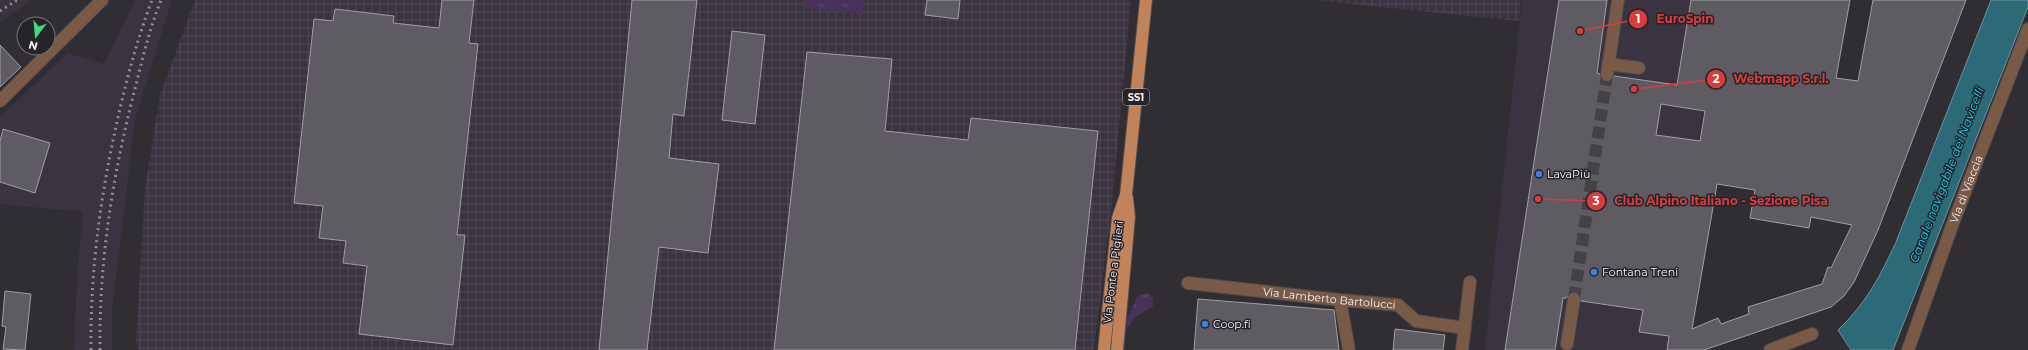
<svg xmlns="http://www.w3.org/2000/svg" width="2028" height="350" font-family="Montserrat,sans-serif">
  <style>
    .built { fill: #393440 }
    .industrial { fill: url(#industrial-grid) }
    .grass { fill: url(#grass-tufts) }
    .water { fill: #2c6a78; stroke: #68939e }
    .building { fill: #5e5b62; stroke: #a19ea6; fill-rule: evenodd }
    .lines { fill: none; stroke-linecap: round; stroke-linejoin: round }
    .minor-tunnel { stroke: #444147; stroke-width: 12; stroke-dasharray: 12 6; stroke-linecap: butt }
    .minor-casing { stroke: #4b494e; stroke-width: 14 }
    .major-casing { stroke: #4b494e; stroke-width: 14 }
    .minor { stroke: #785a46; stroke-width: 12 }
    .major { stroke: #c1835a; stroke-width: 12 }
    .rail { stroke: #908e93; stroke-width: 3; stroke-dasharray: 2 4; stroke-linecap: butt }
    .shop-dot { fill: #3f7fe0; stroke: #262329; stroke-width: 1.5 }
    .labels { text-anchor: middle; stroke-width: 3; stroke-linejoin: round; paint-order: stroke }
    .shield { fill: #262329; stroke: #b6b5b9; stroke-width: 1 }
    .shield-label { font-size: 10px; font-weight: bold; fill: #f4f3f7 }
    .poi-label { font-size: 11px; fill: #f4f3f7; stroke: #262329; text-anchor: start }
    .street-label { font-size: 11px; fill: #f4f3f7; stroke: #262329 }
    .water-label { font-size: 12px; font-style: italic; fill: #0ad7f9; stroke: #262329 }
    .leader { fill: none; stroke: #d93c3d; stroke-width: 1.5 }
    .callout-dot { fill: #d93c3d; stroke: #262329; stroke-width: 1.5 }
    .mark-label { font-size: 12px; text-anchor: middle; font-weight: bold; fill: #fff }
    .callout-label { font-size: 12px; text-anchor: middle; font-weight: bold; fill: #d93c3d; stroke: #262329; stroke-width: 3; stroke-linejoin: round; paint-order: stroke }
  </style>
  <defs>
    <pattern id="industrial-grid" width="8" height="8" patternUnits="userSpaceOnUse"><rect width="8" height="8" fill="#393440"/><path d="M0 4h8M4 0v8" fill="none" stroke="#4c4853"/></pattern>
    <pattern id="grass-tufts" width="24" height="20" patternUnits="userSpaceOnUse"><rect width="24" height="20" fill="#47325c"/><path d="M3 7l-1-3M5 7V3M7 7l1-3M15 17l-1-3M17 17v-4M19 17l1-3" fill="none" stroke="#625074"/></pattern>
  </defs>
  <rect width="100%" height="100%" fill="#302d33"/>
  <g class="built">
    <polygon points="0,0 32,0 0,22"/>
    <polygon points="135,0 172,0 135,119 112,312 112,350 74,350 77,276 83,212 0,204 0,117 68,53 104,64"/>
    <polygon points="1522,0 1720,0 1666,350 1485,350"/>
  </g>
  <g class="industrial">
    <polygon points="195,0 1131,0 1112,203 1094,350 138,350 136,341 145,187 160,95"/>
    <polygon points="1312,0 1521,0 1519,21"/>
  </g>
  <g class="grass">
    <polygon points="805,0 864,0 862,14 804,8"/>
    <polygon points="1147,293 1153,298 1153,306 1134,318 1129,326 1127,326 1124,350 1122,350 1125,322 1138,296"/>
  </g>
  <path class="water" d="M1991 0H2028V7L1893 350H1851L1838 330C1865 305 1881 275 1896 242Z"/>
  <g class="building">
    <polygon points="442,0 474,0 469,43 478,44 457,235 465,235 453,345 359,334 367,266 343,263 346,241 319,238 323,206 294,203 314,19 333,21 335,9 394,16 393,23 439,28"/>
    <polygon points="632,0 697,0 684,116 673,114 669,158 719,164 708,253 659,247 647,350 599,350"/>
    <polygon points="927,0 960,0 958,19 925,15"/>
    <path d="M1559 0H1607L1597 73 1600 74 1603 81 1610 82 1614 76 1677 85 1691 0H1850L1836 78 1858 81 1873 0H1966L1878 230 1854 282 1844 296 1831 307 1704 350H1667L1669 336 1639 332 1643 310 1581 301 1579 293 1572 292 1566 298H1563L1555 350H1505ZM1661 104 1705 111 1700 141 1656 135ZM1717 184 1755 190 1750 218 1809 228 1811 217 1852 225 1831 268 1828 267 1822 284 1748 307 1749 314 1721 324 1718 318 1692 329Z"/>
    <polygon points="732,31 765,35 755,124 722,120"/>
    <polygon points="0,45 21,67 0,87"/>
    <polygon points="807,52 892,59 885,131 968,140 971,118 1098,131 1075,350 774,350"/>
    <polygon points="3,129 50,143 35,193 0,182 0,141"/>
    <polygon points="5,291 31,294 25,350 3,349 6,327 2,326"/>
    <polygon points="1198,299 1334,310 1339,350 1194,350"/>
    <polygon points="1395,329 1445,335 1443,350 1393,350"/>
  </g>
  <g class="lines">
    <polyline class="minor-tunnel" points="1574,299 1607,75"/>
    <g class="minor-casing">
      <g id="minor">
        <polyline points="1608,64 1639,68"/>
        <polyline points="1607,75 1618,0"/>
        <polyline points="0,101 102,0"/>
        <path id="s1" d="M1188 283 1340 300 1398 305 1416 321 1465 328"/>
        <polyline points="1340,300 1349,350"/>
        <polyline points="1567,344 1574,299"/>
        <polyline points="1462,350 1470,282"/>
        <polyline points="1770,350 1812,334"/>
        <path id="s2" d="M1908 350 1953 223 2028 29"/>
      </g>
    </g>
    <g class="major-casing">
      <g id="major">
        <polyline points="1104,350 1118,218 1126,195 1146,0"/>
        <polyline points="1117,350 1126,251 1129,217 1127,198"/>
      </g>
    </g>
    <use href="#minor" class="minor"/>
    <use href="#major" class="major"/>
    <g class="rail">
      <polyline points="0,11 17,0"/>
      <path d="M91 350C90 270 101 191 119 113 128 74 138 37 152 0"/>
      <path d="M100 350C99 260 113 172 136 85 143 56 150 28 161 0"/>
    </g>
  </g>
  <g class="shop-dot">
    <circle cx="1539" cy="174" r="4"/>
    <circle cx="1594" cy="272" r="4"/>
    <circle cx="1205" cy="324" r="4"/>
  </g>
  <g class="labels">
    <rect class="shield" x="1123" y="89" width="26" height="16" rx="3"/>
    <g class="shield-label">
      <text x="1136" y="101">SS1</text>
    </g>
    <g class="poi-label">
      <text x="1547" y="178">LavaPiù</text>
      <text x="1602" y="276">Fontana Treni</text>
      <text x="1213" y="328">Coop.fi</text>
    </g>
    <g class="street-label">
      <text dy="4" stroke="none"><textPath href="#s2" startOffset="171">Via di Viaccia</textPath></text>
      <text transform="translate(1113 272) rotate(-83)" y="4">Via Ponte a Piglieri</text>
      <text dy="4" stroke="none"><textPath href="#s1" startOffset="142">Via Lamberto Bartolucci</textPath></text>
    </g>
    <g class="water-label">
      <text transform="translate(1947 175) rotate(-69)" y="4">Canale navigabile dei Navicelli</text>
    </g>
  </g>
  <path class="leader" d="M1580 31L1638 19M1634 89L1716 79M1538 199L1596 201"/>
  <g class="callout-dot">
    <circle cx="1580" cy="31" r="4"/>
    <circle cx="1634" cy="89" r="4"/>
    <circle cx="1538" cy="199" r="4"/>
    <circle cx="1638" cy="19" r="10"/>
    <circle cx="1716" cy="79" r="10"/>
    <circle cx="1596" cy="201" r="10"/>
  </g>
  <g class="mark-label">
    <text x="1638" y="23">1</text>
    <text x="1716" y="83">2</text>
    <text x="1596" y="205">3</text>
  </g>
  <g class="callout-label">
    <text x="1685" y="23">EuroSpin</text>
    <text x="1781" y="83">Webmapp S.r.l.</text>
    <text x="1721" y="205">Club Alpino Italiano - Sezione Pisa</text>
  </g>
  <g transform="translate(36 36) rotate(196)"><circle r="19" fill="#262329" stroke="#78767b"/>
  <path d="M0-3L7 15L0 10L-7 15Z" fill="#46d77a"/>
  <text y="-6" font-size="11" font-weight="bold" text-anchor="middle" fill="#f4f3f7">N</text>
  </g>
</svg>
